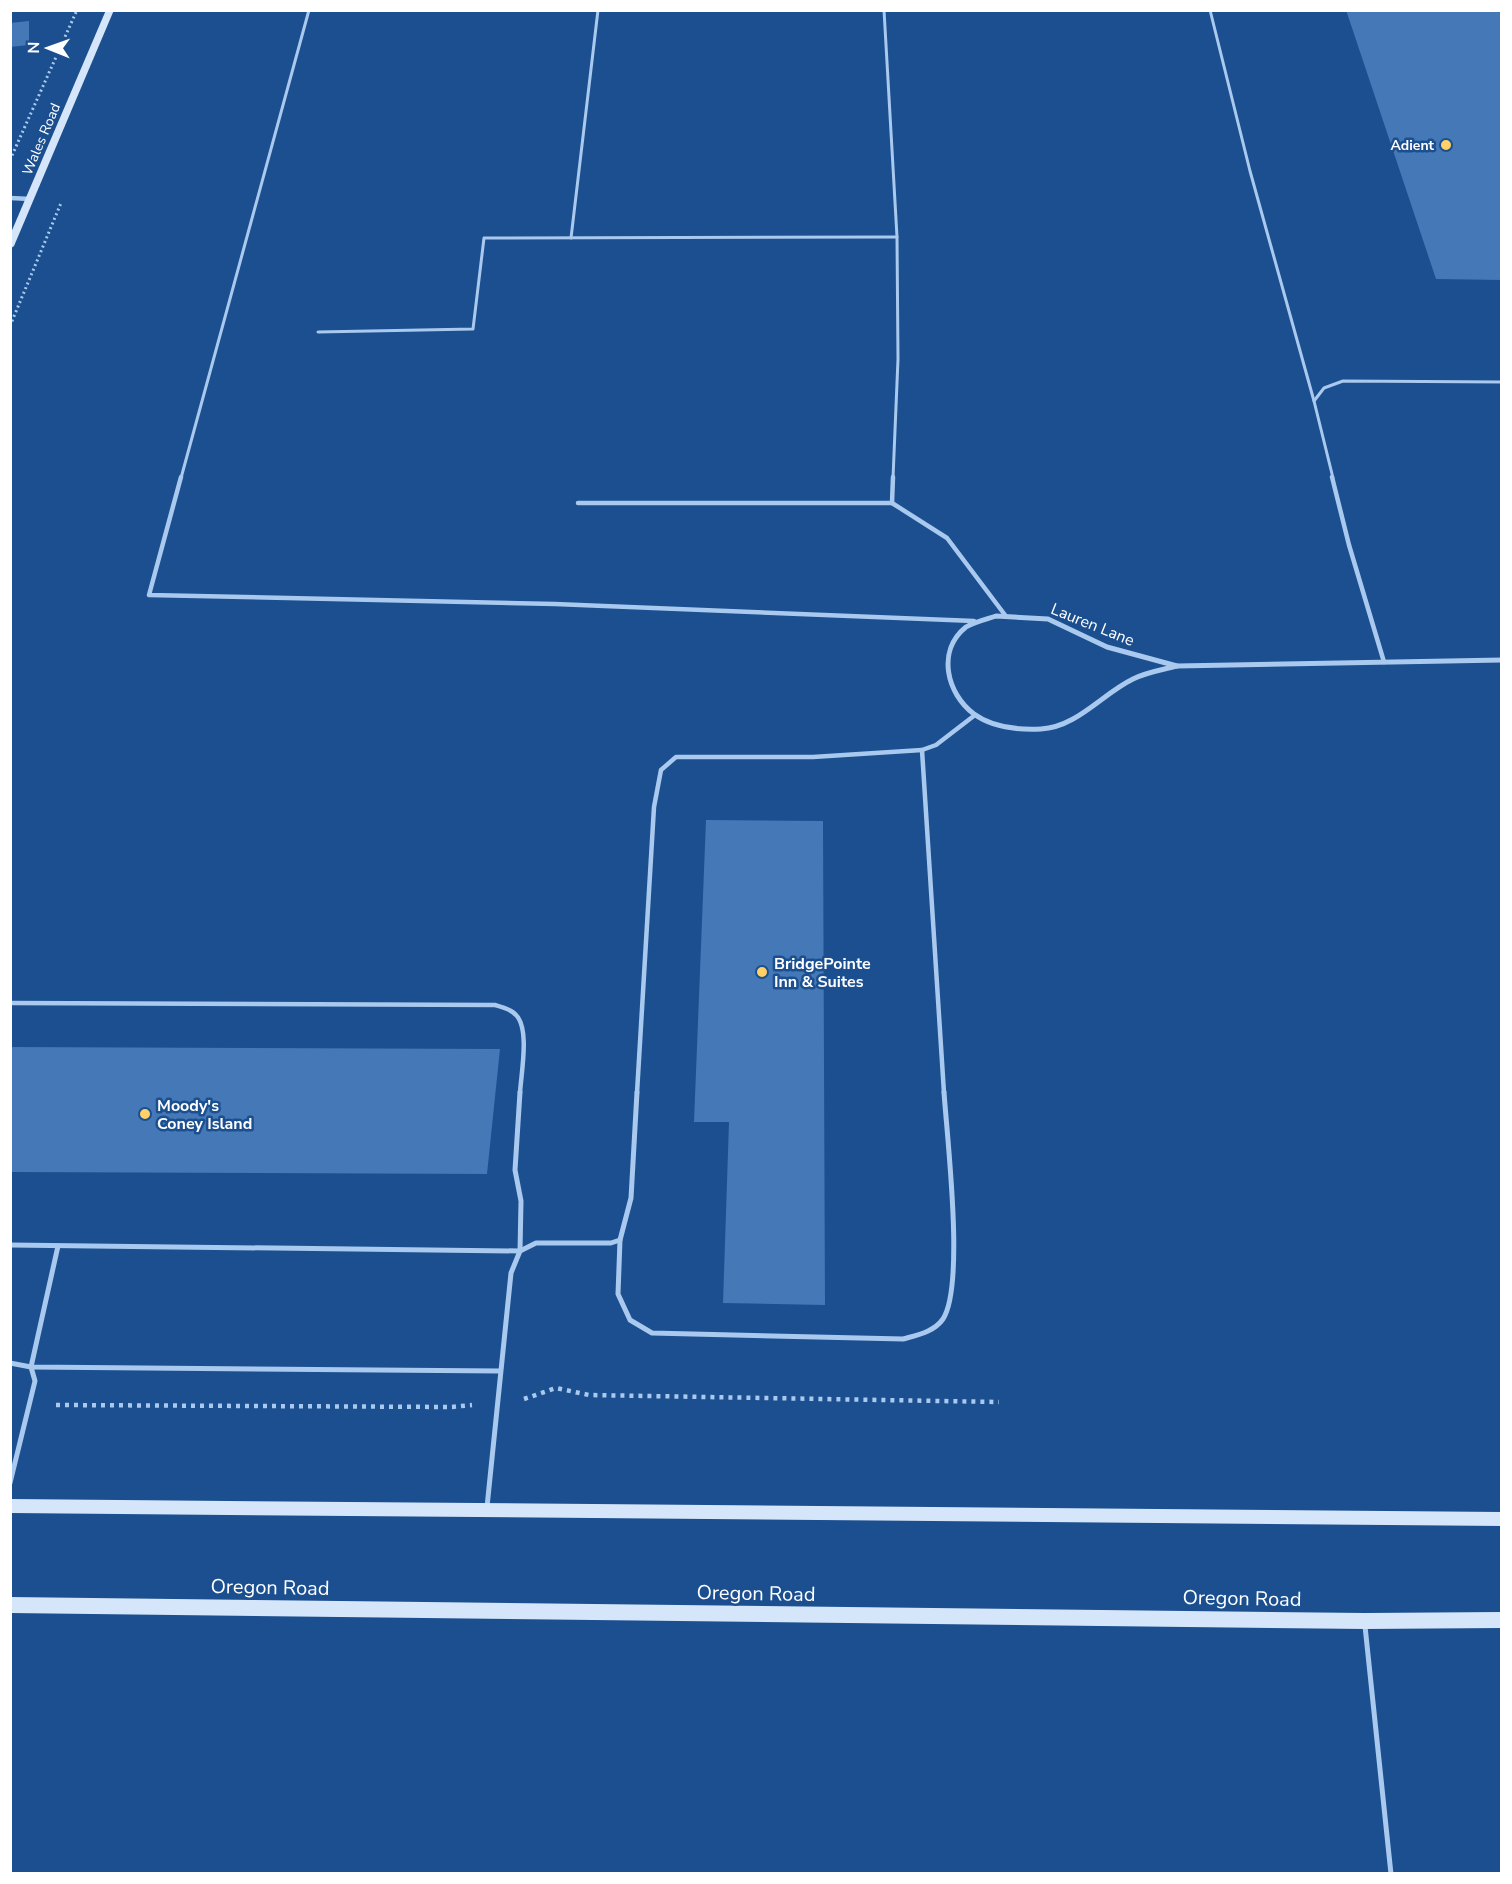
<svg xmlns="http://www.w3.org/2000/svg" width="1512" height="1884" font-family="'Nunito Sans',sans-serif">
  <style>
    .building { fill: #4478b7 }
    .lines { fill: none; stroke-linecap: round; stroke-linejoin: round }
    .path-far1 { stroke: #a9c9ee; stroke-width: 3; stroke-dasharray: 2 3; stroke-linecap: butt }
    .path { stroke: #a9c9ee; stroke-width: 4.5; stroke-dasharray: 4 5; stroke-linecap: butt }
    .lane-far2 { stroke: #a9c9ee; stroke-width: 3 }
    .lane-far1 { stroke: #a9c9ee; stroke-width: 4.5 }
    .lane { stroke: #a9c9ee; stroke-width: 5 }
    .street-far1 { stroke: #a9c9ee; stroke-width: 4.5 }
    .street { stroke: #a9c9ee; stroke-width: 5 }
    .secondary { fill: #d6e6fa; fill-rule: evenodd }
    .poi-dot { fill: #ffd166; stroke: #1b4f8f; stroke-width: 2 }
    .labels { text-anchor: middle; stroke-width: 5; stroke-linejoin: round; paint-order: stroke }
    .far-street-label { font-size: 14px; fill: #fff; stroke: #1b4f8f }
    .far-poi-label { font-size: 14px; font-weight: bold; fill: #fff; stroke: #1b4f8f; text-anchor: end }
    .street-label { font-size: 16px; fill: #fff; stroke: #1b4f8f }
    .poi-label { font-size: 16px; font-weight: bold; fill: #fff; stroke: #1b4f8f; text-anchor: start }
    .near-street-label { font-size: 20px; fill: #fff; stroke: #1b4f8f }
  </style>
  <rect width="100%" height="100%" fill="#1b4f8f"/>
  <g class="building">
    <polygon points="1346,10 1502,10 1502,280 1436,279"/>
    <polygon points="29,21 29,45 10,47 10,23"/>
    <polygon points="706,820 823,821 825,1305 723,1303 729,1122 694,1122"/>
    <polygon points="10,1047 500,1049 487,1174 10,1172"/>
  </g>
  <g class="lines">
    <g class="path-far1">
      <polyline points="10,160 77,10"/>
      <polyline points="10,326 61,203"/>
    </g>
    <g class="path">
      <polyline points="524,1399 556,1388 589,1395 999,1402"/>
      <polyline points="56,1405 452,1407 472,1405"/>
    </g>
    <g class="lane-far2">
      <polyline points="884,10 897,237 898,359 893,478"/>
      <polyline points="1210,10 1250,171 1314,401"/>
      <polyline points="571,238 598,10"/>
      <polyline points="318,332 473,329 484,238 897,237"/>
      <polyline points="181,478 309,10"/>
      <polyline points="1333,478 1314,401 1324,388 1343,381 1502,382"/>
    </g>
    <g class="lane-far1">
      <polyline points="181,477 149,595 555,604 974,621"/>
      <polyline points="1332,477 1349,545 1384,662"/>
      <polyline points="578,503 892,503 893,477"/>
      <polyline points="892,503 947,538 1005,615"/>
      <polyline points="922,750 944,1093"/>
      <path d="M10 1003 495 1005C502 1007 511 1009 516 1015 530 1029 521 1074 520 1093"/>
      <polyline points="637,1093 654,807 661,770 676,757 813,757 922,750 936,745 975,715"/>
    </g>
    <g class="lane">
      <path d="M620 1240 618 1294 630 1320 652 1333 903 1339C917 1335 934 1332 943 1319 965 1285 947 1138 944 1092"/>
      <polyline points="10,1245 520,1251 521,1201 515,1170 520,1092"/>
      <polyline points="58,1246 31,1367 500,1371"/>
      <polyline points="10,1363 31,1367 35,1381 10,1483"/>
      <polyline points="487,1507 511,1273 520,1251 536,1243 611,1243 620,1240 631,1198 637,1092"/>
      <polyline points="1365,1626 1391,1874"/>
    </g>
    <polyline class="street-far1" points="10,198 31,199"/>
    <g class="street">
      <path d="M996 616 1048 619 1107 647 1177 666C1162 670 1147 672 1133 679 1102 694 1077 727 1041 729 1019 730 993 728 974 714 947 694 936 651 966 627 974 622 987 619 996 616Z"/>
      <polyline points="1177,666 1502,660"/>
    </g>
    <g class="secondary">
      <polygon points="106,10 114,10 14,246 10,249 10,235"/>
      <polygon points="10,1499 1502,1512 1502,1526 10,1513"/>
      <polygon points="10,1597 1365,1613 1502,1612 1502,1628 1365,1629 10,1613"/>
    </g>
  </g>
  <g class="poi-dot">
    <circle cx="1446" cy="145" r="6"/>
    <circle cx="762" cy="972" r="6"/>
    <circle cx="145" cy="1114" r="6"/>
  </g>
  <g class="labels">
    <g class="far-street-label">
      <text transform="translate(41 139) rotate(-67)" y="5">Wales Road</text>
    </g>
    <g class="far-poi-label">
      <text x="1434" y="150">Adient</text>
    </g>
    <g class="street-label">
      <text transform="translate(1093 624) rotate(22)" y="6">Lauren Lane</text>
    </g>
    <g class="poi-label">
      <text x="774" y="969">BridgePointe<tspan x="774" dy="18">Inn &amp; Suites</tspan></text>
      <text x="157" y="1111">Moody's<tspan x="157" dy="18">Coney Island</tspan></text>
    </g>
    <g class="near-street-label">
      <text transform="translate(270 1587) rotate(1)" y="7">Oregon Road</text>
      <text transform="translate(756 1593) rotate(1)" y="7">Oregon Road</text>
      <text transform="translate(1242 1598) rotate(1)" y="7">Oregon Road</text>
    </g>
  </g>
  <rect width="1512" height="1884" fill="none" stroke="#ffffff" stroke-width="24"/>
  <g transform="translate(48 48) rotate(271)" stroke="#1b4f8f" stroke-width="4.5" paint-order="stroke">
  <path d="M0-4.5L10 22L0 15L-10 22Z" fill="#ffffff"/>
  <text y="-9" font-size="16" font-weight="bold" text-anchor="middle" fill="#ffffff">N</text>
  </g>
</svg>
